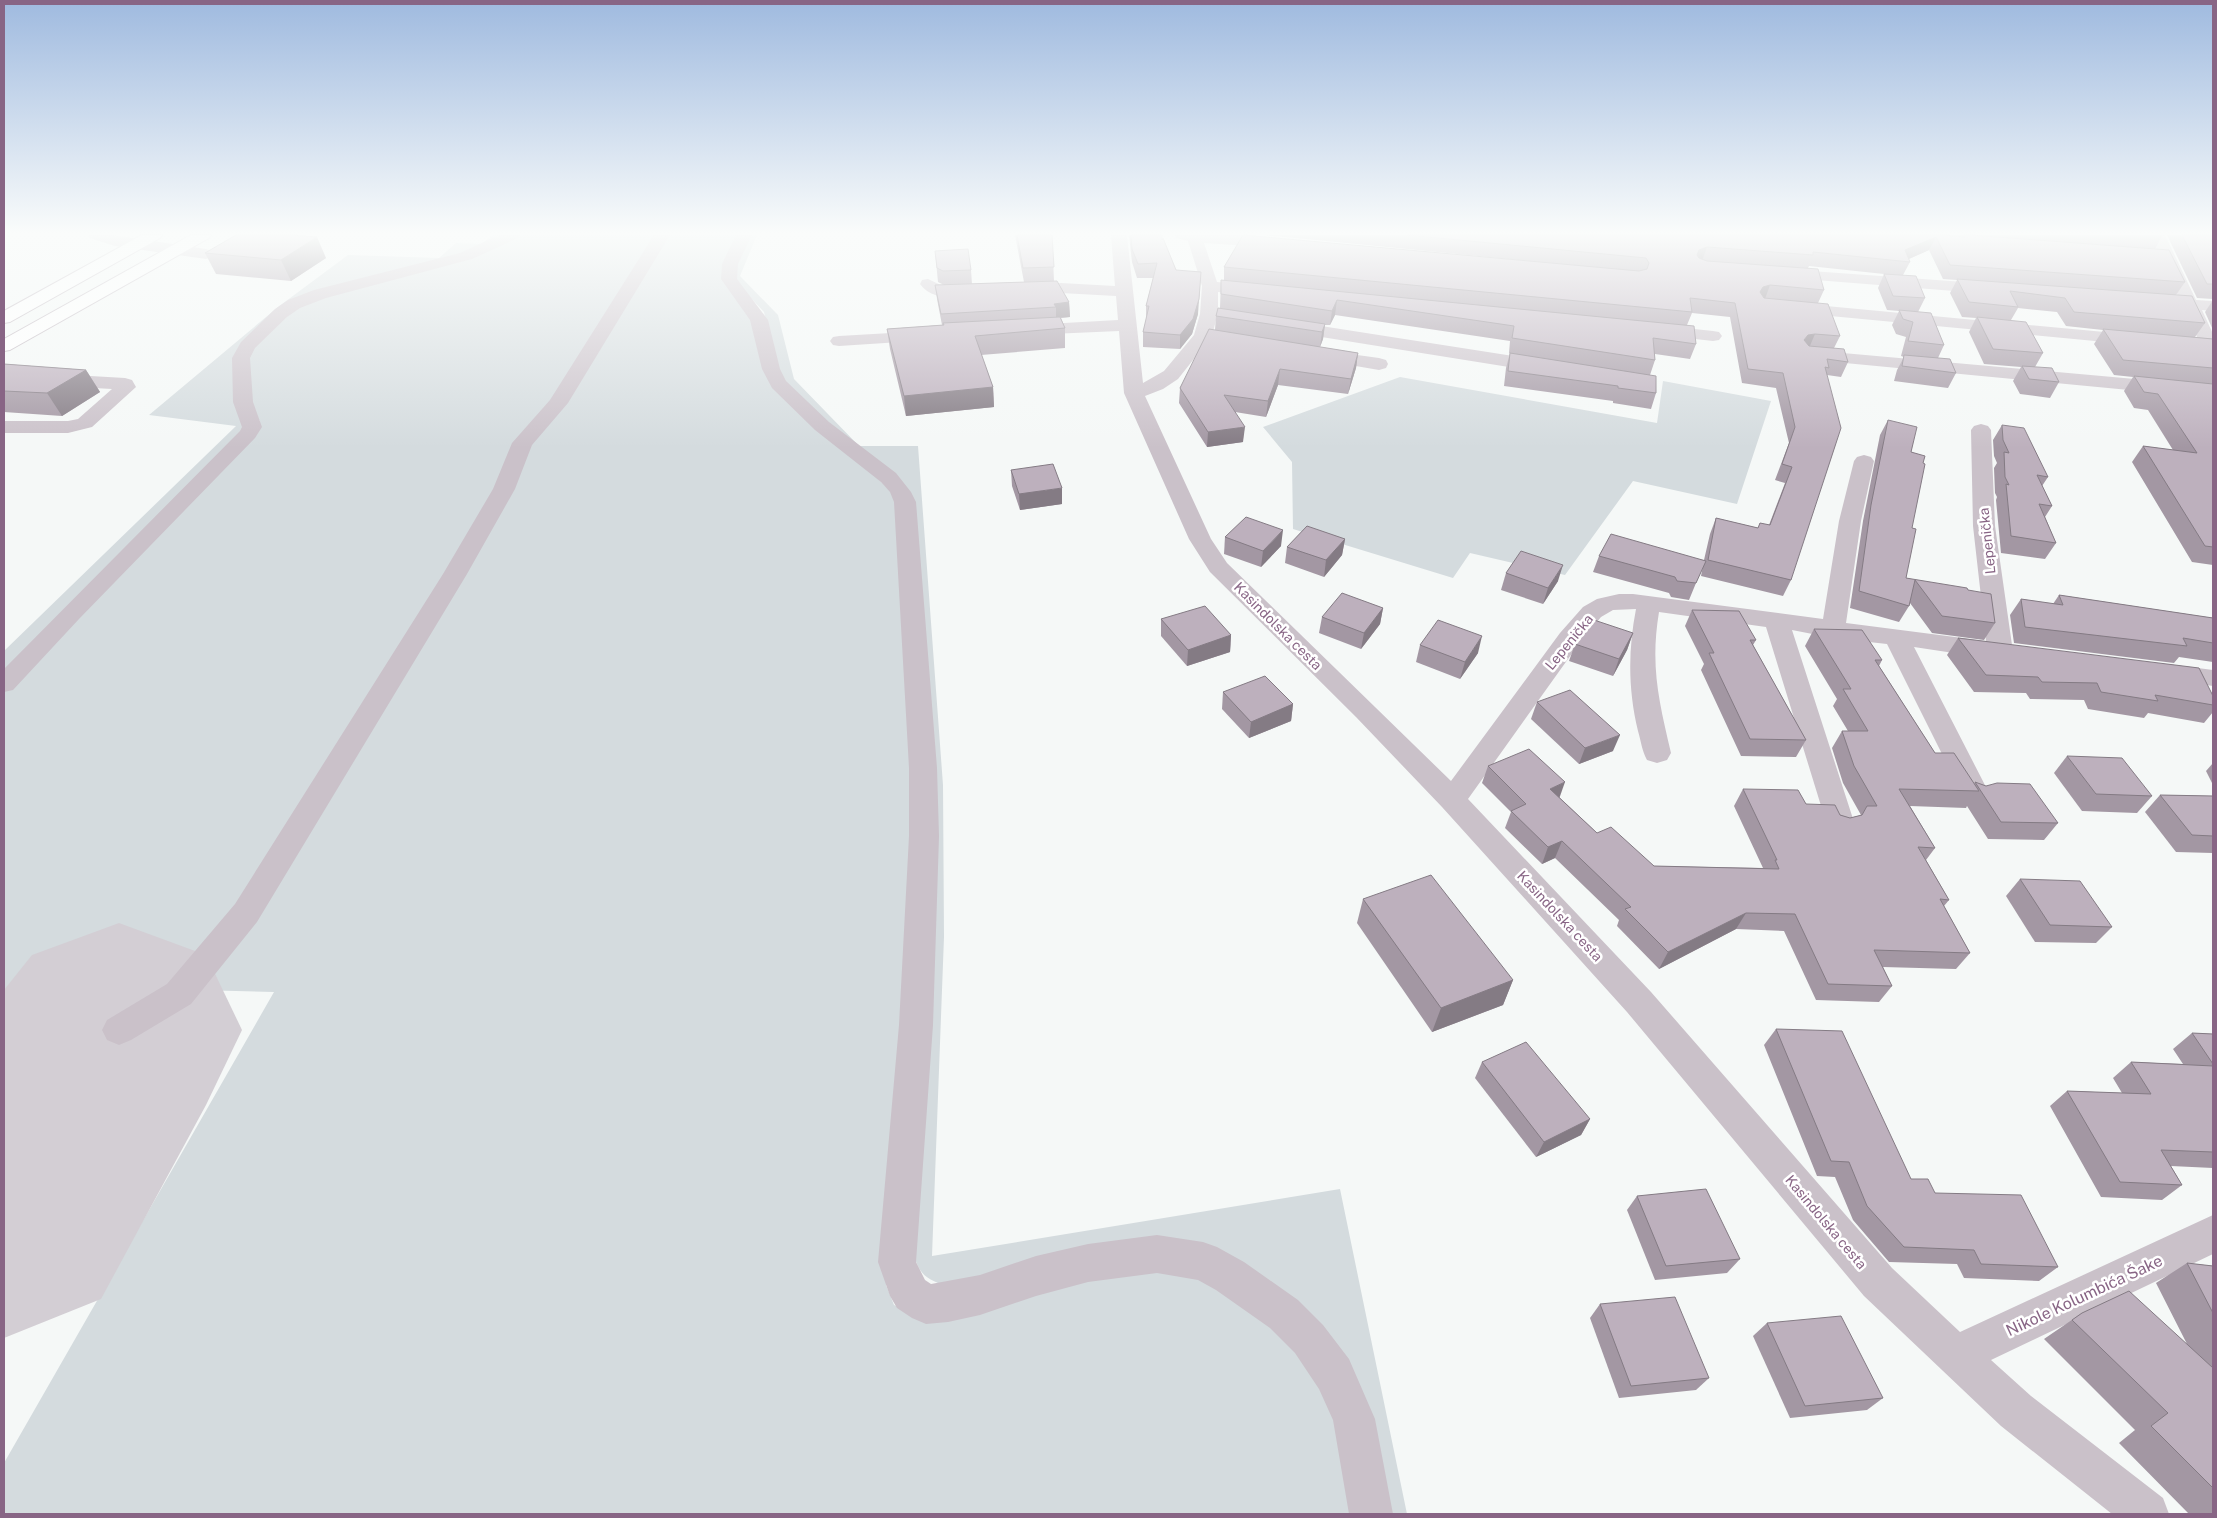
<svg xmlns="http://www.w3.org/2000/svg" width="2217" height="1518" font-family="'Public Sans',sans-serif">
  <style>
    .green { fill: #d4dbde }
    .lines { fill: none; stroke-linecap: round; stroke-linejoin: round }
    .runway { fill: #d3ced4; fill-rule: evenodd }
    .major-casing { stroke: #beb4bd; stroke-width: 2 }
    .minor { fill: #cac1c9; fill-rule: evenodd }
    .major { fill: #fff; fill-rule: evenodd }
    .wall { fill: #a397a3 }
    .shaded-wall { fill: #847b84 }
    .building { fill: #bdb0bd; stroke: #847b84 }
    .labels { text-anchor: middle; stroke-width: 5; stroke-linejoin: round; paint-order: stroke }
    .street-label { font-size: 14px; fill: #886585; stroke: #fff }
    .near-street-label { font-size: 16px; fill: #886585; stroke: #fff }
  </style>
  <rect width="100%" height="100%" fill="#f5f8f7"/>
  <g class="green">
    <polygon points="493,235 507,235 485,247 322,292 244,345 242,430 4,675 4,651 236,426 149,415 278,307 348,255 439,258 456,243 481,244"/>
    <polygon points="517,235 658,235 501,483 238,911 173,990 31,991 4,1027 4,691 46,645 260,427 260,422 249,397 246,376 251,351 299,305"/>
    <polygon points="666,235 740,235 725,269 751,311 763,361 896,497 916,770 886,1285 894,1305 912,1313 1095,1271 1183,1271 1232,1293 1312,1363 1344,1430 1359,1514 4,1514 4,1463 274,992 195,990 525,451"/>
    <path d="M748 235H757L740 276 778 315 794 379 859 446H918L943 785 944 937 932 1256 1340 1189 1407 1514H1385L1368 1421 1243 1267 947 1286C925 1279 919 1274 913 1252L910 499 781 379 764 312 736 282 733 271Z"/>
    <polygon points="1400,377 1657,423 1663,381 1771,401 1737,504 1633,481 1565,575 1470,553 1453,578 1293,529 1292,462 1263,427"/>
  </g>
  <g class="lines">
    <polygon class="runway" points="119,923 206,955 242,1030 206,1105 101,1299 4,1338 4,990 32,955"/>
    <g class="major-casing">
      <g id="major">
        <polygon points="142,235 162,235 160,238 10,322 4,323 4,311"/>
        <polygon points="191,235 211,235 209,238 10,350 4,351 4,339"/>
      </g>
    </g>
    <g class="minor">
      <polygon points="88,235 113,235 206,249 212,251 214,254 212,257 206,259 115,246 90,238"/>
      <polygon points="499,235 520,235 518,238 472,259 326,298 300,308 287,317 255,348 250,358 253,402 262,427 255,438 79,619 13,690 4,692 4,669 240,431 242,427 233,402 232,358 241,342 275,309 288,300 314,290 460,253"/>
      <polygon points="654,235 670,235 568,403 532,445 515,489 467,574 257,922 191,1004 131,1040 119,1045 107,1040 102,1030 107,1020 167,984 235,904 443,574 493,489 512,443 550,400"/>
      <polygon points="736,235 752,235 738,264 737,279 768,320 780,369 786,381 829,422 896,473 911,492 916,502 937,768 939,836 933,1025 916,1262 925,1280 931,1284 980,1275 1036,1256 1088,1244 1157,1235 1203,1242 1217,1247 1244,1262 1298,1300 1323,1325 1349,1359 1375,1419 1393,1514 1349,1514 1333,1420 1319,1389 1295,1353 1270,1328 1216,1290 1198,1280 1157,1273 1088,1282 1036,1296 980,1315 948,1322 926,1324 912,1318 897,1308 890,1296 878,1262 899,1025 909,836 909,768 894,502 890,492 881,482 815,430 772,388 762,369 750,320 721,279 722,264"/>
      <path d="M1111 235H1127L1143 383 1164 371 1194 335 1200 314 1202 286 1188 241 1176 238 1174 235H1244L1279 238 1285 240 1287 243 1285 246 1279 248 1204 243 1217 282 1258 286 1264 287 1266 291 1264 295 1258 296 1218 292V310L1546 361 1553 363 1555 367 1553 371 1546 373 1216 320 1212 336 1178 379 1163 389 1145 396 1211 539 1227 563 1451 781 1560 633 1583 607 1597 599 1619 594H1633L1823 619 1839 521 1854 461 1857 457 1864 455 1871 457 1874 461 1861 521 1846 623 1986 641 1973 526 1971 430 1974 426 1981 424 1988 426 1991 430 1995 526 2013 652 2009 658 2000 660 1914 647 1988 791 1984 798 1974 801 1964 798 1887 644 1833 638 1792 630 1854 822 1850 830 1840 833 1830 830 1826 822 1766 627 1659 612C1650 666 1659 701 1671 753L1667 760 1657 763 1647 760C1642 751 1641 741 1638 731 1628 690 1628 650 1636 609L1613 610 1601 617 1578 645 1468 799 1651 992 1892 1268 1960 1332 2213 1215V1254L1991 1360 2031 1396 2163 1498 2169 1514H2112L2001 1426 1864 1296 1627 1012 1442 807 1356 717 1210 572 1189 539 1124 393 1119 331 1028 335 1022 334 1019 330 1022 326 1028 325 1118 320 1116 296 1061 293 1024 295 1018 294 1016 290 1018 286 1024 285 1061 283 1115 286Z"/>
      <polygon points="2149,235 2165,235 2196,300 2213,301 2213,311 2202,310 2213,334 2213,357 2207,356 2204,352 2184,309 2154,306 2151,302 2154,298 2179,298"/>
      <polygon points="1783,269 1992,284 1998,285 2000,289 1998,293 1992,294 1777,277 1775,274 1777,271"/>
      <path d="M928 279 945 287 980 288 982 292 980 296C962 300 932 301 920 284L922 280Z"/>
      <polygon points="1794,303 2137,335 2143,336 2146,340 2143,344 2137,345 1788,312 1785,308 1788,304"/>
      <polygon points="1657,325 1713,331 1719,332 1722,336 1719,340 1713,341 1651,334 1648,330 1651,326"/>
      <polygon points="925,331 931,332 934,336 931,340 839,346 833,345 830,341 833,337 839,336"/>
      <polygon points="1321,350 1379,358 1386,360 1388,364 1386,368 1379,370 1315,359 1312,355 1315,351"/>
      <polygon points="1809,350 2213,386 2213,398 1803,359 1800,355 1803,351"/>
      <polygon points="4,371 125,378 132,380 136,387 92,427 68,433 4,433 4,421 68,421 78,419 112,389 4,383"/>
      <polygon points="2167,664 2213,670 2213,686 2158,678 2154,672 2158,666"/>
    </g>
    <use href="#major" class="major"/>
  </g>
  <g class="wall">
    <polygon points="1015,235 1052,235 1054,281 1069,302 1070,317 1061,318 1065,328 1065,348 981,355 993,387 994,407 906,416 890,349 887,329 942,325 937,299 935,285 944,285 938,282 935,251 971,270 972,284 1024,282"/>
    <polygon points="1129,235 1162,235 1162,240 1176,270 1198,314 1192,334 1180,349 1143,347 1143,332 1146,320 1146,306 1153,278 1137,278 1132,262"/>
    <polygon points="1264,235 1944,235 1962,237 1963,236 1951,235 2162,235 2162,236 2155,249 2185,282 2176,295 2205,323 2195,337 2213,339 2213,565 2192,562 2132,462 2143,446 2173,450 2148,410 2134,408 2124,391 2133,377 2114,375 2094,344 2103,330 2066,326 2057,312 2018,308 2011,320 2043,353 2035,367 2059,382 2050,398 2020,394 2013,381 2021,367 1984,364 1969,332 1976,318 1962,317 1950,293 1957,280 1943,279 1929,250 1909,259 1910,262 1903,275 1925,298 1918,312 1944,345 1938,358 1956,373 1948,388 1894,381 1897,370 1904,357 1901,356 1906,337 1896,334 1892,325 1899,311 1887,310 1878,288 1884,274 1809,266 1808,268 1824,290 1818,303 1840,336 1834,348 1848,362 1841,377 1827,375 1791,580 1783,596 1701,576 1703,566 1689,600 1671,597 1669,593 1593,572 1599,556 1704,560 1710,534 1716,518 1758,528 1760,523 1769,525 1785,483 1775,480 1789,443 1776,388 1742,383 1730,317 1692,313 1687,325 1696,344 1690,359 1655,354 1655,360 1650,375 1656,393 1651,409 1613,403 1613,401 1504,386 1506,368 1510,353 1509,353 1510,341 1335,315 1330,325 1325,325 1323,339 1320,347 1358,353 1356,368 1348,394 1278,385 1266,417 1235,412 1243,442 1207,447 1179,403 1180,388 1215,330 1216,316 1220,308 1221,280 1224,280 1224,267 1529,261"/>
    <polygon points="2167,235 2213,235 2213,299 2197,298"/>
    <polygon points="205,253 326,258 291,281 216,274"/>
    <polygon points="2213,300 2213,330 2205,312"/>
    <polygon points="4,364 86,370 100,392 62,416 4,412"/>
    <polygon points="1888,420 1911,452 1912,528 1906,578 1968,590 1995,623 1984,640 1932,633 1910,603 1909,606 1899,622 1850,608 1863,521 1880,435"/>
    <polygon points="2002,425 2048,477 2042,486 2052,506 2045,517 2056,543 2045,559 2001,553 1996,500 1997,497 1995,493 1994,468 1997,463 1994,456 1993,440"/>
    <polygon points="1011,470 1062,504 1020,510 1012,486"/>
    <polygon points="1225,537 1281,546 1261,567 1224,554"/>
    <polygon points="1345,539 1342,555 1324,577 1285,563 1287,547"/>
    <polygon points="1506,573 1558,581 1543,604 1501,590"/>
    <polygon points="2059,595 2213,618 2213,662 2179,657 2174,663 2014,643 2010,615 2021,599 2053,604"/>
    <polygon points="1383,608 1380,624 1361,649 1319,633 1322,617"/>
    <polygon points="1692,610 1756,640 1753,645 1806,740 1796,757 1741,756 1701,670 1704,664 1685,626"/>
    <polygon points="1161,619 1231,635 1230,652 1187,666 1161,636"/>
    <polygon points="1814,629 1882,660 1879,666 1935,753 1974,784 1975,782 2058,823 2044,840 1988,839 1967,806 1966,808 1910,806 1935,848 1926,860 1949,900 1944,906 1970,953 1956,969 1883,967 1892,986 1879,1002 1816,1000 1784,931 1736,929 1659,969 1617,926 1619,920 1555,858 1542,864 1505,828 1511,812 1482,783 1488,766 1559,797 1597,833 1654,866 1763,868 1734,806 1743,789 1806,804 1850,818 1861,815 1843,783 1832,748 1842,731 1848,731 1833,706 1837,699 1805,646"/>
    <polygon points="1633,633 1627,650 1613,676 1569,661 1575,644"/>
    <polygon points="1958,638 2213,696 2213,712 2204,723 2148,713 2144,718 2088,709 2084,700 2030,699 2026,693 1974,692 1947,655"/>
    <polygon points="1420,645 1478,653 1460,679 1416,662"/>
    <polygon points="1223,692 1293,704 1291,721 1249,738 1222,709"/>
    <polygon points="1537,702 1613,751 1579,764 1531,719"/>
    <polygon points="2067,756 2152,796 2137,813 2082,811 2054,773"/>
    <polygon points="2213,763 2213,785 2206,771"/>
    <polygon points="2160,795 2213,796 2213,853 2176,852 2145,812"/>
    <polygon points="2020,879 2112,927 2096,943 2035,942 2006,896"/>
    <polygon points="1363,899 1513,980 1503,1005 1432,1032 1357,923"/>
    <polygon points="1776,1029 1911,1179 2058,1267 2039,1281 1964,1278 1957,1264 1889,1262 1853,1220 1835,1177 1817,1176 1764,1045"/>
    <polygon points="2192,1033 2213,1034 2213,1168 2171,1166 2182,1185 2162,1200 2101,1197 2050,1106 2067,1091 2122,1093 2113,1078 2131,1062 2183,1064 2173,1049"/>
    <polygon points="1482,1062 1590,1119 1581,1135 1536,1157 1475,1078"/>
    <polygon points="1637,1196 1740,1259 1727,1273 1655,1280 1627,1210"/>
    <polygon points="2187,1263 2213,1266 2213,1514 2189,1514 2119,1443 2135,1430 2044,1339 2082,1313 2187,1344 2156,1283"/>
    <polygon points="1600,1304 1709,1378 1696,1390 1619,1398 1590,1318"/>
    <polygon points="1767,1323 1883,1398 1867,1410 1790,1418 1753,1336"/>
  </g>
  <g class="shaded-wall">
    <polygon points="317,237 326,258 291,281 281,260"/>
    <polygon points="1936,237 1929,250 1904,261 1905,250"/>
    <polygon points="1707,247 1702,261 1694,264 1699,250"/>
    <polygon points="1201,272 1198,314 1192,334 1180,349 1180,335"/>
    <polygon points="1770,285 1765,299 1760,292 1763,287"/>
    <polygon points="1337,300 1335,315 1330,325 1332,311"/>
    <polygon points="1069,302 1070,317 1056,318 1056,307 1054,304"/>
    <polygon points="1325,324 1323,339 1320,347 1322,332"/>
    <polygon points="1815,334 1809,348 1804,340 1808,335"/>
    <polygon points="1358,353 1356,368 1348,394 1351,379"/>
    <polygon points="1280,369 1278,385 1266,417 1268,401"/>
    <polygon points="86,370 100,392 62,416 47,393"/>
    <polygon points="993,387 994,407 906,416 904,396"/>
    <polygon points="1245,427 1243,442 1207,447 1208,432"/>
    <polygon points="1062,488 1062,504 1020,510 1019,494"/>
    <polygon points="1283,530 1281,546 1261,567 1263,551"/>
    <polygon points="1345,539 1342,555 1324,577 1326,560"/>
    <polygon points="1563,565 1558,581 1543,604 1548,588"/>
    <polygon points="1383,608 1380,624 1361,649 1364,633"/>
    <polygon points="1633,633 1627,650 1613,676 1619,659"/>
    <polygon points="1231,635 1230,652 1187,666 1188,650"/>
    <polygon points="1482,636 1478,653 1460,679 1465,662"/>
    <polygon points="1293,704 1291,721 1249,738 1251,722"/>
    <polygon points="1620,735 1613,751 1579,764 1585,748"/>
    <polygon points="1565,782 1559,799 1550,789"/>
    <polygon points="1562,841 1555,858 1542,864 1548,847"/>
    <polygon points="1746,913 1736,929 1659,969 1668,952"/>
    <polygon points="1513,980 1503,1005 1432,1032 1441,1008"/>
    <polygon points="1590,1119 1581,1135 1536,1157 1544,1142"/>
  </g>
  <g class="building">
    <polygon points="236,235 291,235 317,237 281,260 205,253"/>
    <polygon points="1017,235 1052,235 1054,267 1023,268"/>
    <polygon points="1131,235 1162,235 1162,240 1163,238 1176,270 1201,272 1199,299 1193,319 1180,335 1143,332 1149,306 1146,306 1157,263 1138,264 1132,249"/>
    <polygon points="1243,235 1639,271 1647,269 1649,263 1646,258 1407,235 1944,235 1965,237 1964,235 1971,235 2169,250 2185,282 1950,265 1936,237 1905,250 1910,262 1813,252 1813,255 1707,247 1699,250 1697,255 1699,258 1707,261 1818,269 1824,290 1770,285 1763,287 1760,292 1764,298 1828,304 1840,336 1815,334 1808,335 1804,340 1809,346 1844,349 1848,362 1827,359 1829,368 1825,367 1841,428 1791,580 1708,560 1716,518 1758,528 1760,523 1770,525 1792,467 1782,464 1795,427 1783,373 1748,369 1735,303 1690,298 1692,312 1224,267"/>
    <polygon points="2182,235 2213,235 2213,284 2207,284"/>
    <polygon points="968,249 971,270 943,271 937,268 935,251"/>
    <polygon points="1884,274 1916,276 1925,298 1893,296"/>
    <polygon points="1957,279 2192,296 2205,323 2074,312 2065,298 2010,291 2018,307 1969,302"/>
    <polygon points="1221,280 1694,326 1696,344 1653,338 1655,360 1512,338 1514,326 1337,300 1332,311 1221,294"/>
    <polygon points="1057,281 1069,302 1054,304 1056,307 941,314 935,285"/>
    <polygon points="1218,308 1325,324 1322,332 1216,316"/>
    <polygon points="1899,310 1931,313 1944,345 1908,341 1913,322 1903,319"/>
    <polygon points="1060,317 1065,328 975,336 993,387 904,396 887,329 944,325 943,323"/>
    <polygon points="1977,317 2026,322 2043,353 1993,349"/>
    <polygon points="1209,329 1358,353 1351,379 1280,369 1268,401 1224,395 1245,427 1208,432 1180,388"/>
    <polygon points="2103,329 2213,339 2213,368 2123,360"/>
    <polygon points="1510,353 1656,376 1656,393 1618,388 1618,386 1508,371"/>
    <polygon points="1904,355 1950,359 1956,373 1902,366"/>
    <polygon points="4,364 86,370 47,393 4,391"/>
    <polygon points="2022,366 2052,368 2059,382 2029,379"/>
    <polygon points="2134,376 2213,384 2213,547 2205,546 2143,446 2197,453 2158,394 2144,392"/>
    <polygon points="1888,420 1917,427 1911,452 1925,456 1923,463 1925,464 1912,528 1916,529 1906,578 1967,588 1968,590 1991,594 1995,623 1942,616 1915,580 1909,606 1859,591 1871,505"/>
    <polygon points="2002,425 2024,428 2048,477 2037,475 2052,506 2039,504 2056,543 2011,536 2006,484 2009,485 2005,477 2004,452 2009,453 2003,440"/>
    <polygon points="1053,464 1062,488 1019,494 1011,470"/>
    <polygon points="1246,517 1283,530 1263,551 1225,537"/>
    <polygon points="1307,526 1345,539 1326,560 1287,547"/>
    <polygon points="1611,534 1706,561 1696,583 1677,581 1675,577 1599,556"/>
    <polygon points="1521,551 1563,565 1548,588 1506,573"/>
    <polygon points="1342,593 1383,608 1364,633 1322,617"/>
    <polygon points="2059,595 2213,618 2213,643 2183,638 2187,646 2025,627 2021,599 2063,605"/>
    <polygon points="1205,606 1231,635 1188,650 1161,619"/>
    <polygon points="1692,610 1739,611 1756,640 1750,640 1806,740 1750,739 1709,653 1714,653"/>
    <polygon points="1438,620 1482,636 1465,662 1420,645"/>
    <polygon points="1594,620 1633,633 1619,659 1575,644"/>
    <polygon points="1814,629 1862,630 1882,660 1875,660 1935,753 1954,753 1979,791 1899,789 1935,848 1918,847 1949,900 1940,899 1970,953 1874,950 1892,986 1828,984 1795,914 1746,913 1668,952 1625,909 1631,907 1562,841 1548,847 1511,811 1526,804 1488,766 1529,749 1565,782 1550,789 1597,833 1611,827 1654,866 1779,869 1775,860 1777,860 1743,789 1798,790 1806,804 1835,805 1840,815 1850,818 1862,815 1867,806 1877,806 1854,766 1842,731 1868,731 1843,689 1851,689"/>
    <polygon points="1958,638 2199,668 2213,696 2213,705 2155,695 2158,701 2101,692 2097,683 2042,682 2038,677 1986,675"/>
    <polygon points="1265,676 1293,704 1251,722 1223,692"/>
    <polygon points="1570,690 1620,735 1585,748 1537,702"/>
    <polygon points="2067,756 2122,758 2152,796 2096,794"/>
    <polygon points="1975,782 1986,786 1997,783 2030,784 2058,823 2001,822"/>
    <polygon points="2160,795 2213,796 2213,836 2192,835"/>
    <polygon points="1431,875 1513,980 1441,1008 1363,899"/>
    <polygon points="2020,879 2080,881 2112,927 2050,925"/>
    <polygon points="1776,1029 1842,1031 1911,1179 1928,1179 1935,1193 2021,1195 2058,1267 1981,1264 1974,1250 1904,1247 1867,1206 1849,1162 1831,1161"/>
    <polygon points="2192,1033 2213,1034 2213,1064"/>
    <polygon points="1526,1042 1590,1119 1544,1142 1482,1062"/>
    <polygon points="2131,1062 2213,1066 2213,1152 2161,1150 2182,1185 2120,1182 2067,1091 2151,1094"/>
    <polygon points="1706,1189 1740,1259 1666,1266 1637,1196"/>
    <polygon points="2187,1263 2213,1266 2213,1313"/>
    <polygon points="2129,1291 2213,1368 2213,1488 2151,1426 2168,1413 2072,1320 2082,1313"/>
    <polygon points="1675,1297 1709,1378 1631,1386 1600,1304"/>
    <polygon points="1841,1316 1883,1398 1805,1406 1767,1323"/>
  </g>
  <linearGradient id="sky" x2="0" y2="1"><stop stop-color="#9fbadf"/><stop offset="0.52" stop-color="#fafcfb"/><stop offset="1" stop-color="#fafcfb" stop-opacity="0"/></linearGradient>
  <rect width="2217" height="448" fill="url(#sky)"/>
  <g class="labels">
    <g class="street-label">
      <text transform="translate(1987 541) rotate(-96)" y="5">Lepenička</text>
      <text transform="translate(1278 626) rotate(45)" y="5">Kasindolska cesta</text>
      <text transform="translate(1569 642) rotate(-51)" y="5">Lepenička</text>
      <text transform="translate(1560 916) rotate(47)" y="5">Kasindolska cesta</text>
      <text transform="translate(1826 1222) rotate(50)" y="5">Kasindolska cesta</text>
    </g>
    <g class="near-street-label">
      <text transform="translate(2084 1295) rotate(-25)" y="6">Nikole Kolumbića Šake</text>
    </g>
  </g>
  <rect width="2217" height="1518" fill="none" stroke="#886585" stroke-width="10"/>
</svg>
